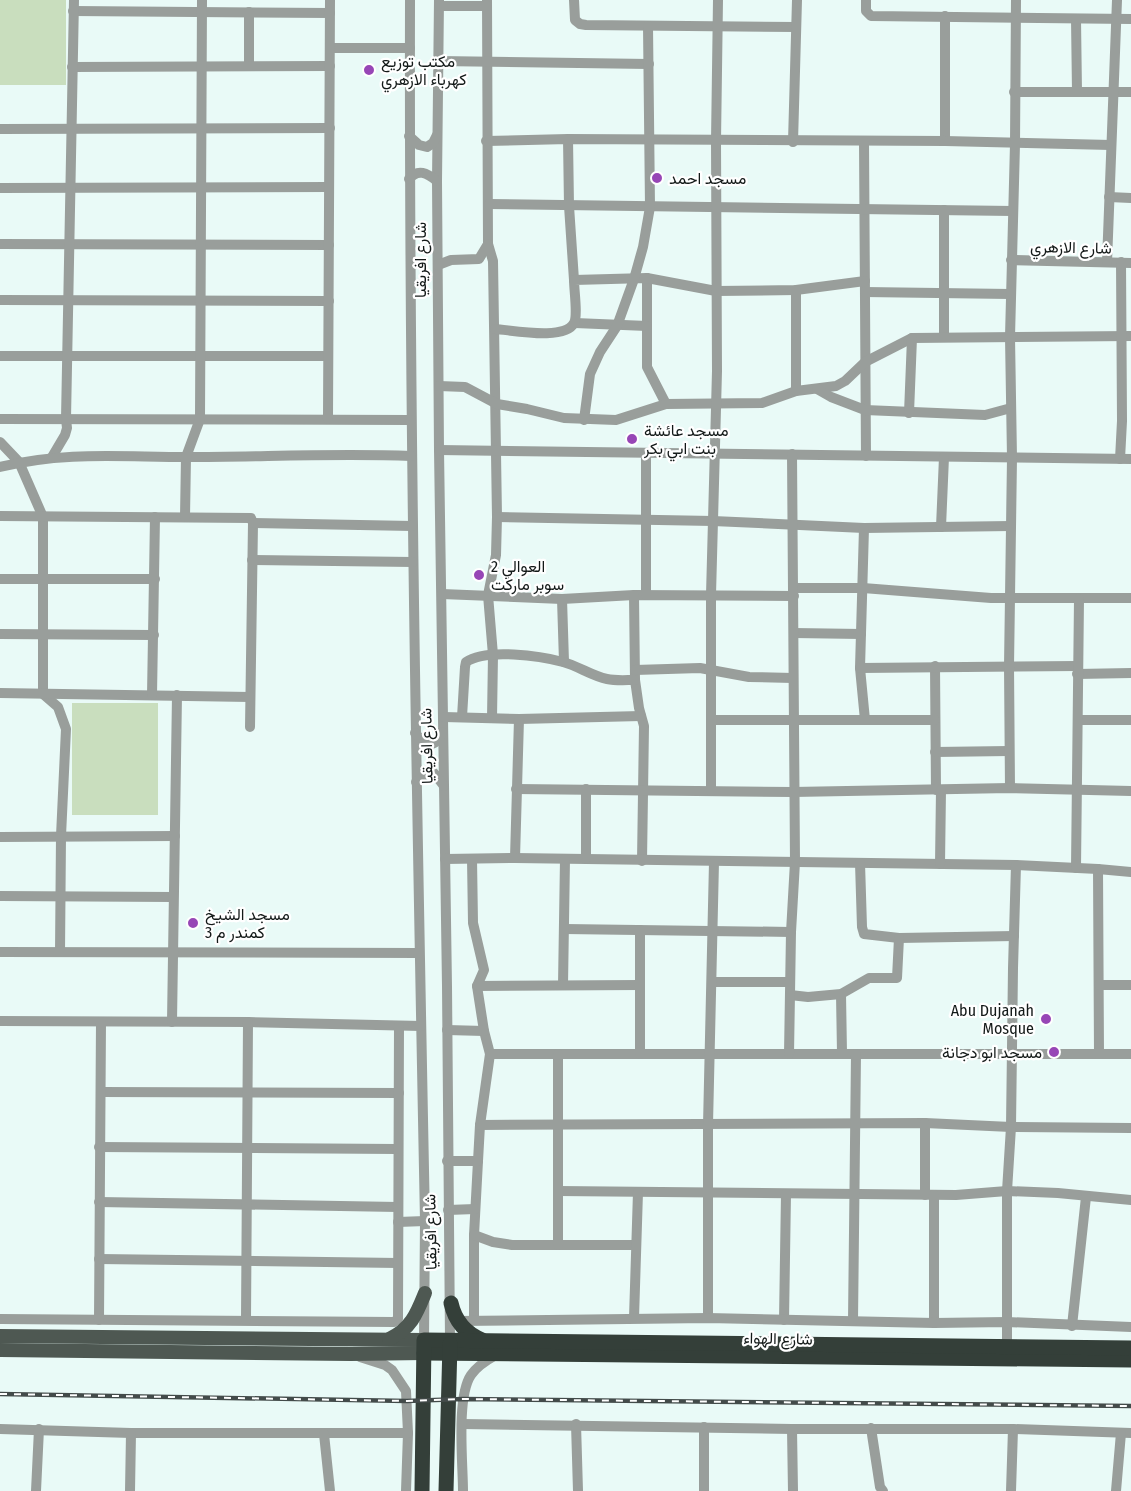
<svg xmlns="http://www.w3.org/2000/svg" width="1131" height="1491" font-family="'Fira Sans Condensed',Vazirmatn,sans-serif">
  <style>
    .green { fill: #c9debe }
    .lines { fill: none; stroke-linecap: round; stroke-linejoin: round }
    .minor { stroke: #999e9b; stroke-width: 10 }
    .major { stroke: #4e5852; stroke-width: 14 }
    .highway { stroke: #343f39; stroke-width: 15 }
    .rail-casing { stroke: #434b4a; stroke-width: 4.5 }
    .rail { stroke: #fff; stroke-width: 2; stroke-dasharray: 7; stroke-linecap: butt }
    .poi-dot { fill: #9746b6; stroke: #fff; stroke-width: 2 }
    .labels { text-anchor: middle; stroke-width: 4.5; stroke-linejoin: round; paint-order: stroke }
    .poi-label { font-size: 16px; fill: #131918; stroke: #fff; text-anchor: start }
    .street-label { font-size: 16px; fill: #131918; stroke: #fff }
  </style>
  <rect width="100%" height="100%" fill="#e9faf7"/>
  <g class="green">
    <rect x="0" y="0" width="66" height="85"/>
    <rect x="72" y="703" width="86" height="112"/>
  </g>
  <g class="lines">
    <g class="minor">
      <path d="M410 0C409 407 417 814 425 1221L424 1340"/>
      <polyline points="439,0 437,181 439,450 447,986 450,1340"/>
      <polyline points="487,0 488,244 493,261 497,517 496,555 488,595 493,655 492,718"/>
      <polyline points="574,0 575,20 580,24 586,25 796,27"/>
      <polyline points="866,0 866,11 871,16 1131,19"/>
      <polyline points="439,6 487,6"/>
      <polyline points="73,11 330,13"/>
      <polyline points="249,12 249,66"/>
      <polyline points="945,16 945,141"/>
      <polyline points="1076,19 1077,92"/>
      <polyline points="330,48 410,48"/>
      <polyline points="438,61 649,64"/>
      <polyline points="72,67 330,66"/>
      <polyline points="1014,92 1131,92"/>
      <polyline points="0,129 330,128"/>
      <polyline points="409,136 419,145 427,147 433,143 437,135"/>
      <polyline points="568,139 569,206 574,280"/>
      <polyline points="486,141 568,139 945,141 1111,145"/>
      <polyline points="793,142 797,0"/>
      <polyline points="864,142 866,456"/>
      <path d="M409 179C418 168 427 173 437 181"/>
      <polyline points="0,188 329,187"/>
      <polyline points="1109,197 1131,198"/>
      <polyline points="489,204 1013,211"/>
      <polyline points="0,244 329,245"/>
      <polyline points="1011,260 1131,263"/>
      <polyline points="1107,262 1117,0"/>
      <polyline points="438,265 451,260 479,259 488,244"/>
      <polyline points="647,278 647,367 666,404"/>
      <polyline points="865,292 1010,294"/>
      <polyline points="0,300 329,301"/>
      <polyline points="575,323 647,326"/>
      <path d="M495 329C512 330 565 341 574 323 578 316 574 290 574 280L647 278 716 291 796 290 865 281"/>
      <polyline points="944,337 944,210"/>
      <polyline points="0,356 328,356"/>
      <polyline points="439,386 465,387 497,404 527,409 564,418 616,420 666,404 762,403 796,391 836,386 845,381 865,362 912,338 1131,336"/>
      <polyline points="817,389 831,397 865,410 985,415 1011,408"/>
      <polyline points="796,391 796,290"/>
      <polyline points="909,413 912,338"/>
      <polyline points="0,419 411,420"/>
      <polyline points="328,419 330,0"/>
      <polyline points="584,420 590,374 600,352 617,326 634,279 643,247 650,207 648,26"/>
      <polyline points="0,442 19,462 43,517 43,694 58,707 66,729 61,836 60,952"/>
      <polyline points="439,450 1131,459"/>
      <polyline points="52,457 65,435 67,428 66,419 74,0"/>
      <polyline points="1120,459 1122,421 1121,262"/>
      <path d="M0 467C64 451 121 457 187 457 261 457 336 453 411 456"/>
      <polyline points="0,516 251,518 253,523 250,727"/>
      <polyline points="185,517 186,457 200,419 202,0"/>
      <polyline points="497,517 713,521 864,528 1011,526"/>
      <polyline points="253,523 412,526"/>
      <polyline points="941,527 944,457"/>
      <polyline points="864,528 860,668 865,720"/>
      <polyline points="252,560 413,562"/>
      <polyline points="0,579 155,579"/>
      <polyline points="793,588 863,588 991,598 1131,598"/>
      <polyline points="442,594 562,599 634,595 794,596"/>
      <polyline points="634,595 635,680 639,708 644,726 642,861"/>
      <polyline points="646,595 646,453"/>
      <polyline points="562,599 564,662"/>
      <polyline points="794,633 861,634"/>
      <polyline points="0,634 154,635"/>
      <polyline points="935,666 936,790"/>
      <polyline points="860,668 1077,666"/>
      <polyline points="635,670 700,668 749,677 793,678"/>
      <polyline points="1077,674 1131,673"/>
      <polyline points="0,693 250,697"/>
      <polyline points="152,695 155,517"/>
      <polyline points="444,717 519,719 641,716"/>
      <path d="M462 717 465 667 466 662C486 648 541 656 563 662 578 666 592 676 607 679 616 681 626 680 635 680"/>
      <polyline points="711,720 935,720"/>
      <polyline points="1078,720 1131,720"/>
      <path d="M415 733 425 744C435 746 439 741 442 732"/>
      <polyline points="935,752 1009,751"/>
      <polyline points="416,782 427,773 434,773 444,786"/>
      <polyline points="1010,788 1009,666 1012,458 1010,337 1015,144 1016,0"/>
      <polyline points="516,789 793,792 1010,788 1131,791"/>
      <polyline points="711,791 711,595 717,371 716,141 718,0"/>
      <polyline points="0,837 175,836"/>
      <polyline points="515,858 519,719"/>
      <polyline points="445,859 515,858 1016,865 1098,869 1131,872"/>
      <polyline points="472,859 473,923 484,970 477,986 484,1031 490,1054 480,1125 478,1161 474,1235 474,1320"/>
      <polyline points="586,859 586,789"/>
      <polyline points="860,863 862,927 864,934 899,938 1014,936"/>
      <polyline points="940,864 941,790"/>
      <polyline points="1076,868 1079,599"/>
      <polyline points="1098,869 1099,1054"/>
      <polyline points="0,896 173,897"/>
      <polyline points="565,929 791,932"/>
      <polyline points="0,952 419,953"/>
      <polyline points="712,982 790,982"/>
      <polyline points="563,985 565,859"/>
      <polyline points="1099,985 1131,985"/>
      <polyline points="477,986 640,985"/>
      <polyline points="841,994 842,1053"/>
      <polyline points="790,995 808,997 841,994 869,978 897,978 899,938"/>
      <polyline points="0,1021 248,1022 421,1026"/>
      <polyline points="172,1022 177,695"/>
      <polyline points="447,1030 484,1031"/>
      <polyline points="490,1054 1131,1054"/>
      <polyline points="640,1054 640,930"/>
      <polyline points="789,1054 791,932 795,862 792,454"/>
      <polyline points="101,1092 399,1093"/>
      <polyline points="480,1125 925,1123 1011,1127 1131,1128"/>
      <polyline points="99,1147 397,1149"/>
      <polyline points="447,1161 478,1161"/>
      <polyline points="558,1191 956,1195 1007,1191 1058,1193 1131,1200"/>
      <polyline points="925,1195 925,1123"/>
      <polyline points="934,1195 934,1323"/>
      <polyline points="99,1202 398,1207"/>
      <polyline points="448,1210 475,1209"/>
      <polyline points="398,1222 425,1221"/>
      <polyline points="474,1235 493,1242 512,1245 636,1245"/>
      <polyline points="558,1245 558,1054"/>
      <polyline points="99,1259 398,1263"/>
      <polyline points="634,1318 638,1192"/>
      <polyline points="708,1318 708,1125 714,862"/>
      <polyline points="0,1319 394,1322 398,1319 399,1026"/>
      <polyline points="99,1320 101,1022"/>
      <polyline points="246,1320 248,1022"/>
      <polyline points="784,1320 786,1194"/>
      <polyline points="458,1321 708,1318 934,1323 1007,1322 1131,1327"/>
      <polyline points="853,1321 856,1054"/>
      <polyline points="1072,1326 1086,1197"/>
      <polyline points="1007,1347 1007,1191 1011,1127 1013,968 1016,865"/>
      <polyline points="360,1357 385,1365 392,1370 406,1391 408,1433 406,1491"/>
      <polyline points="463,1424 792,1429 1013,1429 1131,1433"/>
      <polyline points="576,1424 578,1491"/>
      <polyline points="704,1427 704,1491"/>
      <polyline points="871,1428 880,1487 883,1491"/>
      <polyline points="0,1429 131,1433 408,1433"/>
      <polyline points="792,1429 793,1491"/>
      <polyline points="324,1434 330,1491"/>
      <polyline points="36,1491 39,1429"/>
      <polyline points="130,1491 131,1433"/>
      <path d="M463 1491C463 1464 456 1397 471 1375 477 1366 487 1360 496 1355"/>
      <polyline points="1011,1491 1013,1429"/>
      <polyline points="1116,1491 1121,1433"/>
    </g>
    <g class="major">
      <polyline points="0,1336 424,1340"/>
      <path d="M389 1339C411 1329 417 1313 425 1293"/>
      <polyline points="0,1350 351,1354 424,1353"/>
    </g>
    <g class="highway">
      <path d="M451 1303C455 1321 465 1333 482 1340"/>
      <polyline points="424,1353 1131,1360"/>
      <polyline points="422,1491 424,1340 1131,1348"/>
      <polyline points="446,1491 450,1344"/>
    </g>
    <g class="rail-casing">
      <polyline id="rail" points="0,1394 407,1401 463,1399 1131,1406"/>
    </g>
    <use href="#rail" class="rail"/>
  </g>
  <g class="poi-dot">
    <circle cx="369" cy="70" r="6"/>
    <circle cx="657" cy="178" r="6"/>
    <circle cx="632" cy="439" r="6"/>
    <circle cx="479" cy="575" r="6"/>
    <circle cx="193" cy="923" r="6"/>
    <circle cx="1046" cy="1019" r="6"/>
    <circle cx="1054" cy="1052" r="6"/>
  </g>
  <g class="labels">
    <g class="poi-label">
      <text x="381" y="67">مكتب توزيع<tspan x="381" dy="18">كهرباء الازهري</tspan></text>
      <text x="669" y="184">مسجد احمد</text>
      <text x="644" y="436">مسجد عائشة<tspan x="644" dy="18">بنت ابي بكر</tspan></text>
      <text x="491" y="572">العوالي 2<tspan x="491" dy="18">سوبر ماركت</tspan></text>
      <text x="205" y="920">مسجد الشيخ<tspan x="205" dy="18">كمندر م 3</tspan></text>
      <text x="1034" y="1016" text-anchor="end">Abu Dujanah<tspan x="1034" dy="18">Mosque</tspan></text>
      <text x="1042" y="1058" text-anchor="end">مسجد ابو دجانة</text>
    </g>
    <g class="street-label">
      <text transform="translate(1071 247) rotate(1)" y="6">شارع الازهري</text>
      <text transform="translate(420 260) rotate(-90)" y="6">شارع افريقيا</text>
      <text transform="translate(426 746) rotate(-91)" y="6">شارع افريقيا</text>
      <text transform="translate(430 1232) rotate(-91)" y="6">شارع افريقيا</text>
      <text transform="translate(778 1338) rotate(1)" y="6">شارع الهواء</text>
    </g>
  </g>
</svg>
